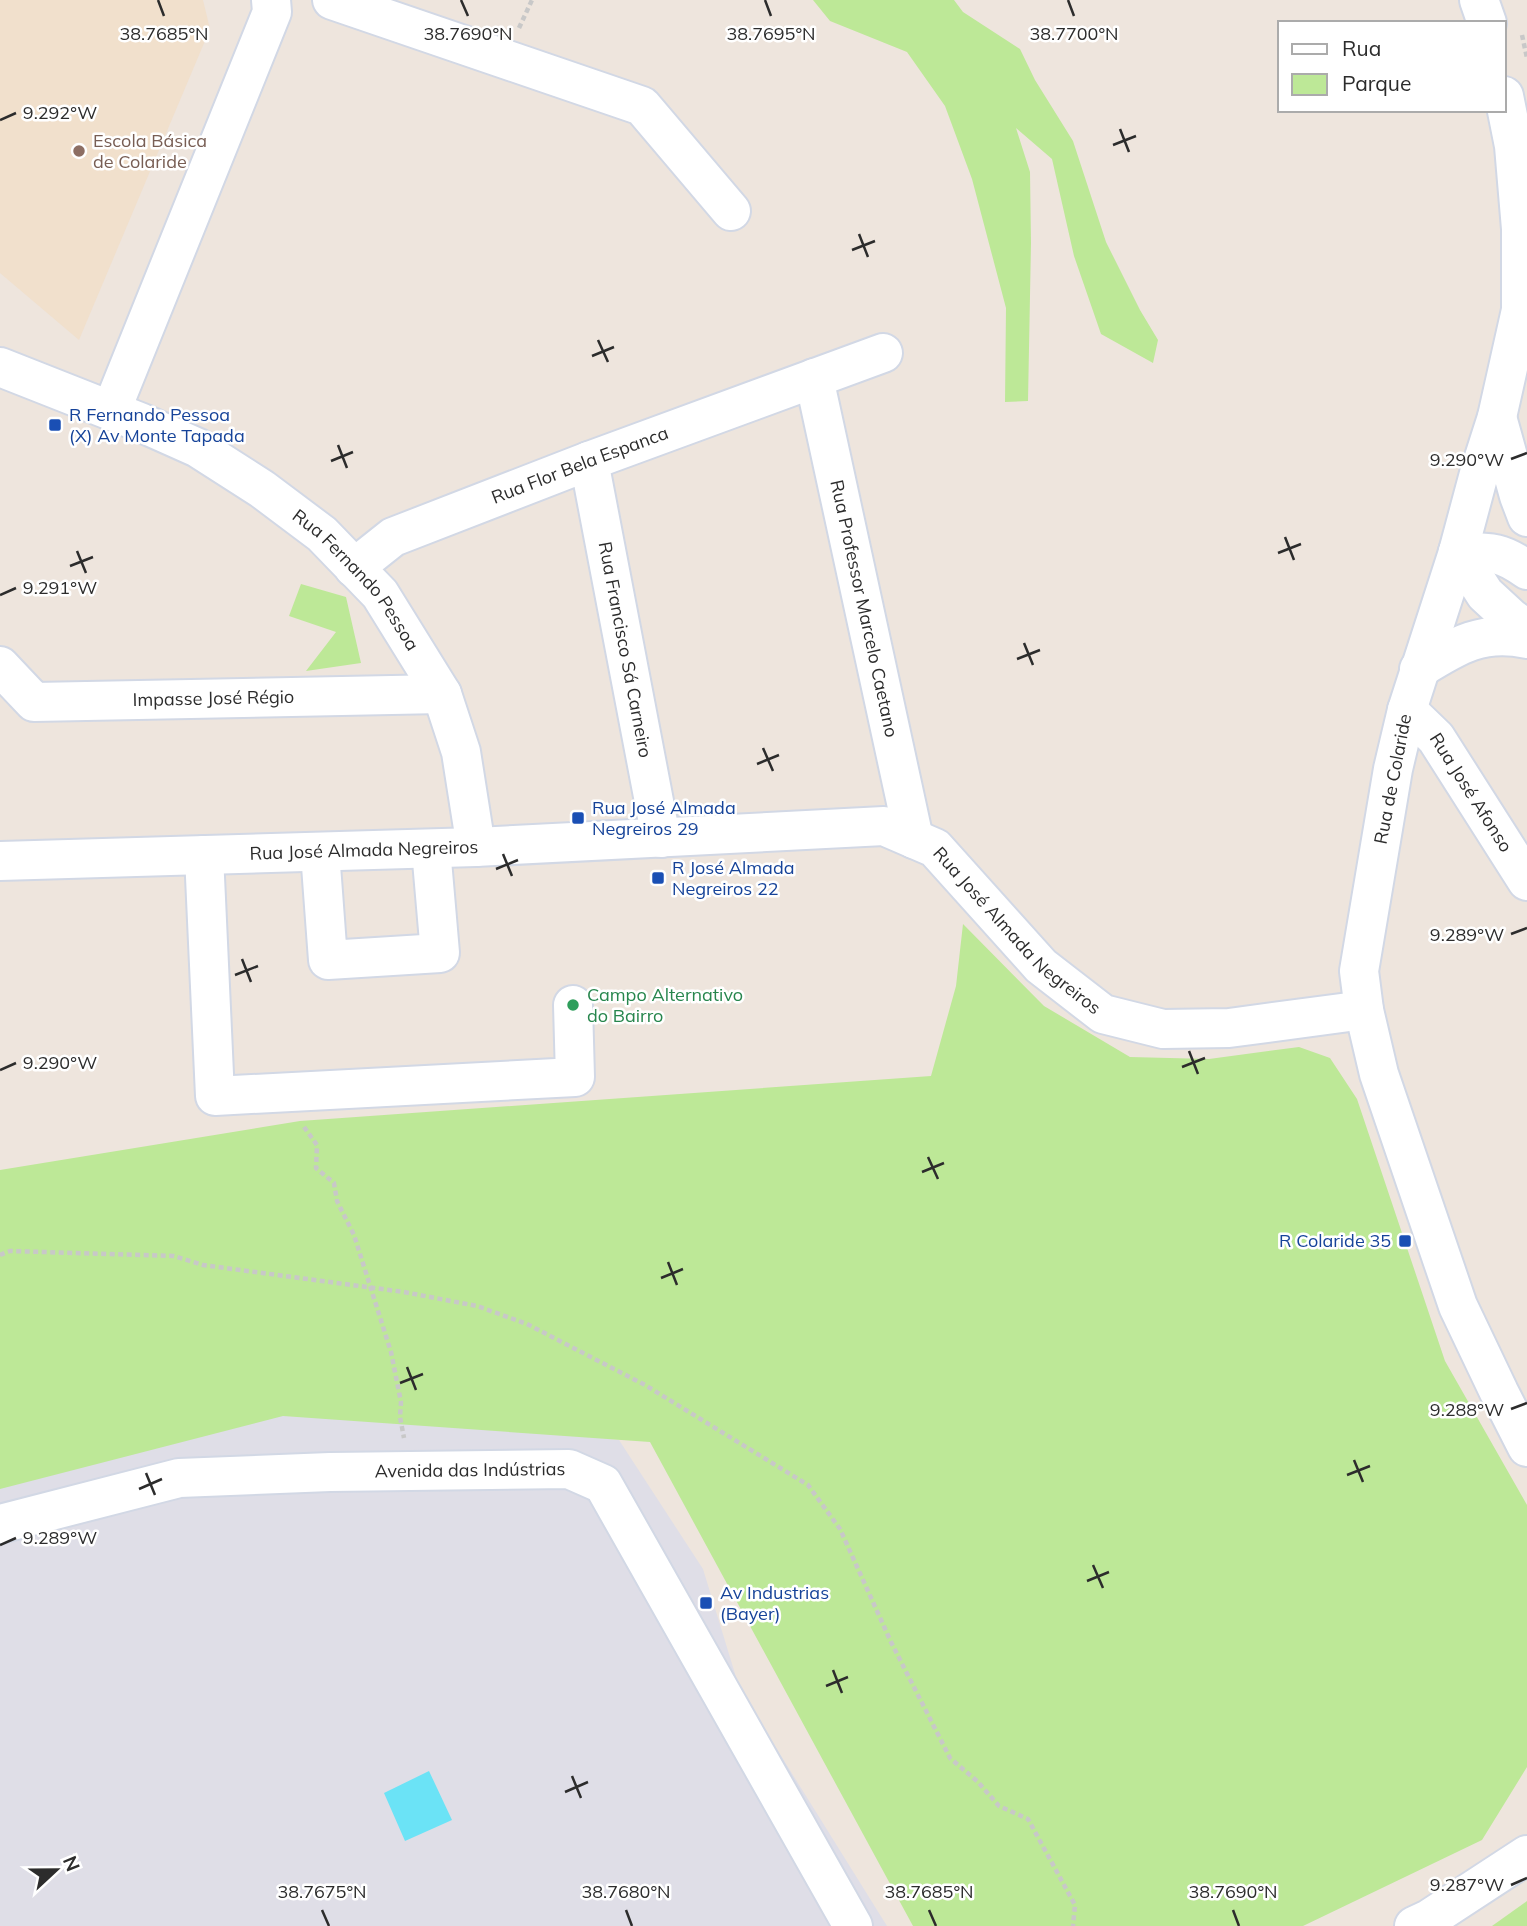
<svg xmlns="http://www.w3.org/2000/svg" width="1527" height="1926" font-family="Mulish,sans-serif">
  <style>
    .industrial { fill: #dfdee7 }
    .education { fill: #f1e0cc }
    .green { fill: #bde897 }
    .water { fill: #6be3f6 }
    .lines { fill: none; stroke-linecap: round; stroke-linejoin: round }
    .minor-casing { stroke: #d2d8e5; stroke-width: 42 }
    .path { stroke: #c8c8c8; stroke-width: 4.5; stroke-dasharray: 5 3.5; stroke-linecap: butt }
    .minor { stroke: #fff; stroke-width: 38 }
    .ticks { fill: none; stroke: #2c2c2c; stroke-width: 2.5 }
    .education-dot { fill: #8d6e63; stroke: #fff; stroke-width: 2.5 }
    .transit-dot { fill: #1a4fb4; stroke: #fff; stroke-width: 2.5 }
    .leisure-dot { fill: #2e9e5b; stroke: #fff; stroke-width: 2.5 }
    .labels { text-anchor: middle; stroke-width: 5; stroke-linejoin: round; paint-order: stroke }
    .education-label { font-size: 18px; fill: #785e54; stroke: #fff; text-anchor: start }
    .transit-label { font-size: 18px; fill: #164399; stroke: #fff; text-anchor: start }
    .street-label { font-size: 18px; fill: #2c2c2c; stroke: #fff }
    .leisure-label { font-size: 18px; fill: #27864d; stroke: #fff; text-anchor: start }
    .ticks-label { font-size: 18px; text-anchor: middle; fill: #2c2c2c; stroke: #fff; stroke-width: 5; stroke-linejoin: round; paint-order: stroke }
  </style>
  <rect width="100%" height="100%" fill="#eee5dd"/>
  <polygon class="industrial" points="199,1412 478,1425 619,1440 703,1569 740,1690 887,1926 0,1926 0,1465"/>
  <polygon class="education" points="0,0 203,0 210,29 79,340 0,273"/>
  <g class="green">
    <polygon points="813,0 954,0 963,12 1020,49 1035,80 1073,141 1106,242 1140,310 1158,340 1153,363 1101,334 1074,256 1052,159 1016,128 1030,172 1031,243 1028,401 1005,402 1006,308 972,179 945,106 907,52 830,21"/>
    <polygon points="301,584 346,597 361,663 306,671 336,632 289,616"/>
    <polygon points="963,924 1044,1006 1130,1057 1209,1059 1299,1047 1330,1058 1357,1099 1445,1361 1527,1505 1527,1767 1482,1840 1303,1926 913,1926 650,1442 283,1416 0,1489 0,1170 300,1121 931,1076 956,986"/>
    <polygon points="1527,1901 1527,1926 1492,1926"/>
  </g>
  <polygon class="water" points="429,1771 452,1820 405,1841 384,1793"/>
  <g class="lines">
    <g class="minor-casing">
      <g id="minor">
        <polyline points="332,0 642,106 731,211"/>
        <polyline points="1479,0 1487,23"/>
        <polyline points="1504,96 1514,146 1521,229 1521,310 1497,417 1480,470 1458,552 1407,710 1393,769 1359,971 1364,1010 1379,1074 1458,1306 1499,1392 1527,1447"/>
        <path id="s1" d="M0 367 142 423 198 448 262 489 322 534 380 594 442 694 461 752 476 847"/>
        <path id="s2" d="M814 378 914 839"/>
        <polyline points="111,411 272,12 271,0"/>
        <polyline points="1497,417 1519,496 1527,517"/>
        <path id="s3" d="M589 461 661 838"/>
        <polyline points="1458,552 1485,594 1511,618 1527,629"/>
        <path d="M1458 552C1490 552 1501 551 1527 570"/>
        <path id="s4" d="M354 568 393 537 589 461 883 353"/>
        <path id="s5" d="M0 666 34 702 442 694"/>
        <path d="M1419 669C1456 646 1482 629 1527 639"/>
        <path id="s6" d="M1407 710 1436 738 1527 881"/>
        <polyline points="320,852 328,960 440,953 431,849"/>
        <polyline points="204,855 215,1096 575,1077 573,1005"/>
        <path id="s7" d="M0 861 476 847 884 826 935 848 1041 966 1103 1014 1163 1029 1229 1028 1364 1010"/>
        <path id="s8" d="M0 1524 179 1478 330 1472 569 1469 603 1484 853 1926"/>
        <polyline points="1414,1926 1429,1919 1527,1855"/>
      </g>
    </g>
    <g class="path">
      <polyline points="519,28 532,0"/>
      <polyline points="1522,35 1527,58"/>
      <polyline points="304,1127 317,1145 316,1168 334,1183 337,1201 354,1235 391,1352 401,1402 400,1417 404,1438"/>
      <polyline points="0,1255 10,1251 174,1256 203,1265 404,1292 477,1306 527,1324 645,1385 808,1485 840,1529 891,1642 950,1758 977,1781 999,1806 1028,1819 1075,1905 1073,1926"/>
    </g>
    <use href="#minor" class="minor"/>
  </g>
  <path class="ticks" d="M158 0 164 16M461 0 468 16M765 0 771 16M1068 0 1074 16M0 120 16 113M1120 129 1129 152M1113 145 1136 136M859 234 868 257M852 250 875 241M598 340 608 362M592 356 614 347M338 445 347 468M1511 459 1527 453M331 461 353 452M1285 537 1294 560M77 551 86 573M1278 553 1301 544M70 566 93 557M0 595 16 588M1024 643 1033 665M1017 659 1040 650M763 748 773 771M757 764 779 755M503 854 512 876M496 869 518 860M1511 934 1527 928M242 959 251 982M235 975 258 966M1189 1051 1198 1074M1182 1067 1205 1058M0 1070 16 1063M928 1157 938 1179M922 1172 944 1163M668 1262 677 1285M661 1278 683 1269M407 1367 416 1390M400 1383 423 1374M1511 1409 1527 1403M1354 1460 1363 1482M146 1473 155 1495M1347 1475 1370 1466M139 1489 162 1479M0 1545 16 1538M1093 1565 1103 1588M1087 1581 1109 1572M833 1670 842 1693M826 1686 848 1677M572 1776 581 1798M565 1792 588 1782M1511 1885 1527 1878M322 1910 329 1926M626 1910 632 1926M929 1910 936 1926M1233 1910 1239 1926"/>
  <circle class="education-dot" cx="79" cy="151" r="7"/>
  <g class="transit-dot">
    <rect x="48" y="418" width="14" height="14" rx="3.5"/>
    <rect x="571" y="811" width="14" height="14" rx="3.5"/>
    <rect x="651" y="871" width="14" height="14" rx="3.5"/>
    <rect x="1398" y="1234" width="14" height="14" rx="3.5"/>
    <rect x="699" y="1596" width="14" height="14" rx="3.5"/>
  </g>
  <circle class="leisure-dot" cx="573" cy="1005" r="7"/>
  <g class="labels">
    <g class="education-label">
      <text x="93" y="147">Escola Básica<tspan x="93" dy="21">de Colaride</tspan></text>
    </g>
    <g class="transit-label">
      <text x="69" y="421">R Fernando Pessoa<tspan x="69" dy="21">(X) Av Monte Tapada</tspan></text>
      <text x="592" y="814">Rua José Almada<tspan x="592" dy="21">Negreiros 29</tspan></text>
      <text x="672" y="874">R José Almada<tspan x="672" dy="21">Negreiros 22</tspan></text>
      <text x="1391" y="1247" text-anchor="end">R Colaride 35</text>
      <text x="720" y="1599">Av Industrias<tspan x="720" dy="21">(Bayer)</tspan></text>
    </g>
    <g class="street-label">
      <text dy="6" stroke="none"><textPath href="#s4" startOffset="250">Rua Flor Bela Espanca</textPath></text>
      <text dy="6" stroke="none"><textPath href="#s1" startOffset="422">Rua Fernando Pessoa</textPath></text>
      <text dy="6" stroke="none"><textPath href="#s2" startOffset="236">Rua Professor Marcelo Caetano</textPath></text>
      <text dy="6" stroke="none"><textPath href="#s3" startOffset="192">Rua Francisco Sá Carneiro</textPath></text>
      <text dy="6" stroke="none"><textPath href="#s5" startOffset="229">Impasse José Régio</textPath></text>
      <text transform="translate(1393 779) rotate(-79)" y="6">Rua de Colaride</text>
      <text dy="6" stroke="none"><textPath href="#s6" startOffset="105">Rua José Afonso</textPath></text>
      <text dy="6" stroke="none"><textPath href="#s7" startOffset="364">Rua José Almada Negreiros</textPath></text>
      <text dy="6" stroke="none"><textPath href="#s7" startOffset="1057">Rua José Almada Negreiros</textPath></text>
      <text dy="6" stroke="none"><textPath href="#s8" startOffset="476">Avenida das Indústrias</textPath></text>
    </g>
    <g class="leisure-label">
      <text x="587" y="1001">Campo Alternativo<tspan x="587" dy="21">do Bairro</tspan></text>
    </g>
  </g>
  <g class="ticks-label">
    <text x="164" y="40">38.7685°N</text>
    <text x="468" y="40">38.7690°N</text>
    <text x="771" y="40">38.7695°N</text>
    <text x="1074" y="40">38.7700°N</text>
    <text x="60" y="119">9.292°W</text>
    <text x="1467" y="466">9.290°W</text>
    <text x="60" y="594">9.291°W</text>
    <text x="1467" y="941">9.289°W</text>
    <text x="60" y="1069">9.290°W</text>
    <text x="1467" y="1416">9.288°W</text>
    <text x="60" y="1544">9.289°W</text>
    <text x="1467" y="1891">9.287°W</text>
    <text x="322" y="1898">38.7675°N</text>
    <text x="626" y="1898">38.7680°N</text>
    <text x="929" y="1898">38.7685°N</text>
    <text x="1233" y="1898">38.7690°N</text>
  </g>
  <rect x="1278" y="21" width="228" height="91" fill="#ffffff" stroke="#ababab" stroke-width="2"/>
  <rect x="1292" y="44" width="35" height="10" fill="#ffffff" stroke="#ababab" stroke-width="2"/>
  <text x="1342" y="56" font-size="21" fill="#2c2c2c">Rua</text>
  <rect x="1292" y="74" width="35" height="21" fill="#bde897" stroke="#ababab" stroke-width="2"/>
  <text x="1342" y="91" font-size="21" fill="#2c2c2c">Parque</text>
  <g transform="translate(56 1870) rotate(68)" stroke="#ffffff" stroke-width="5" paint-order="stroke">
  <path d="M0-5L12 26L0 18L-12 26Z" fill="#2c2c2c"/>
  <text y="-10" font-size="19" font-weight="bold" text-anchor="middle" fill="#2c2c2c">N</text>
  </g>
</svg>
